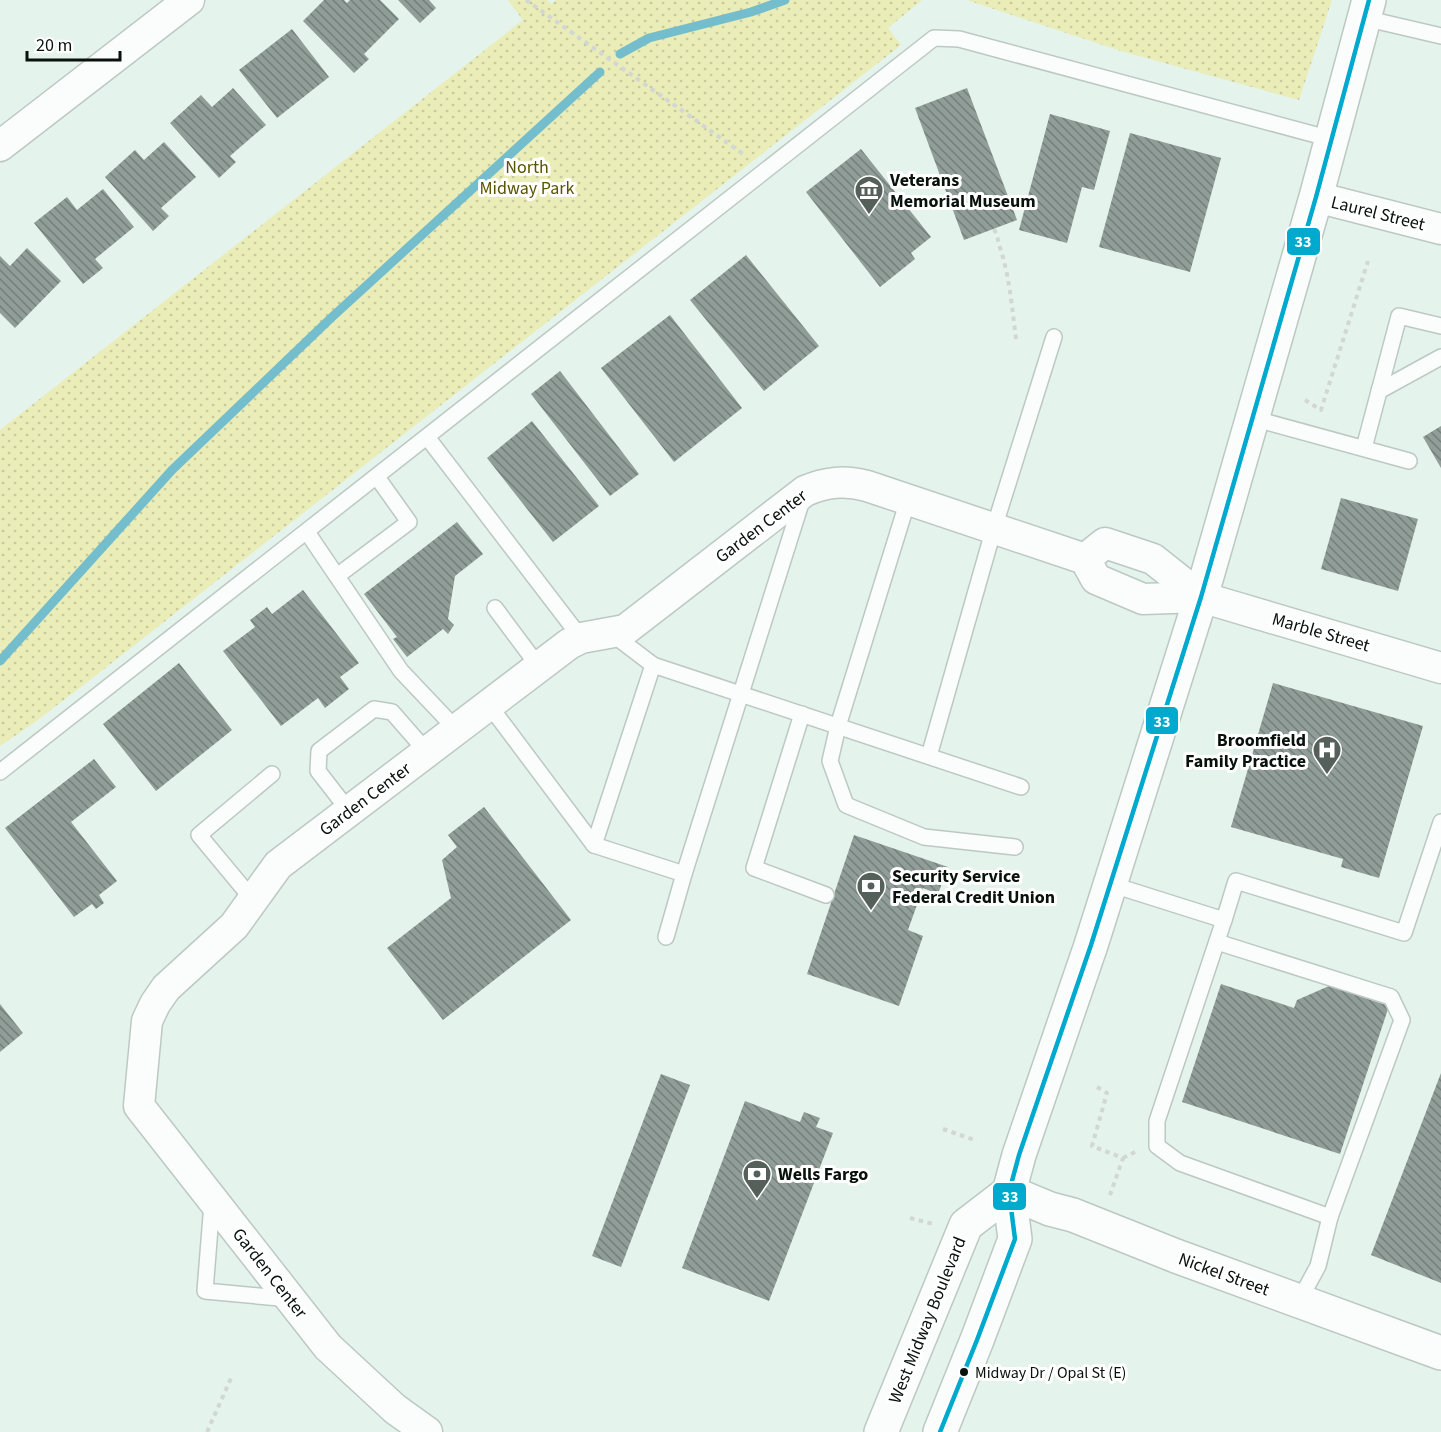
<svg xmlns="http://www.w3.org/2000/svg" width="1441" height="1432" font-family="'Source Sans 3',sans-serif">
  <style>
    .green { fill: url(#green-dots) }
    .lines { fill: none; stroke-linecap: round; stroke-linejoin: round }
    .stream { stroke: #73bdcd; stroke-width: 9 }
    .building { fill: url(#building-back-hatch) }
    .lane-casing { stroke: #bcc9c2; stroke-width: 18 }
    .street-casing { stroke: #bcc9c2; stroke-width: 33 }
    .secondary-casing { stroke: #bcc9c2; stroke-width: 36 }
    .path { stroke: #d2d6d4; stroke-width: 4; stroke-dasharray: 4.5 4.5; stroke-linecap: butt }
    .lane { stroke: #fbfdfc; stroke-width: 15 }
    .street { stroke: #fbfdfc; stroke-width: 30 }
    .secondary { stroke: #fbfdfc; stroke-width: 33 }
    .bus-1-casing { stroke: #fff; stroke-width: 9 }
    .bus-1 { stroke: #00a9ce; stroke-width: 4.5 }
    .bus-dot { fill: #08110c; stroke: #fff; stroke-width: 2 }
    .labels { text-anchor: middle; stroke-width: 6; stroke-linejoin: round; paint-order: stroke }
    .bus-label { font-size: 16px; fill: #08110c; stroke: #fff; text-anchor: start }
    .park-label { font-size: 18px; fill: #5a5401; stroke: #fff }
    .poi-label { font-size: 18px; font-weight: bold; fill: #08110c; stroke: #fff; text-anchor: start }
    .street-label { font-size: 18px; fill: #08110c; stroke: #fff }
    .line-badge { stroke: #fff; stroke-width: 2 }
    .badge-label { font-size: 16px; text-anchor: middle; font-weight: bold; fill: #fff }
  </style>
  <defs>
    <pattern id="green-dots" width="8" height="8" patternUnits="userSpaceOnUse" patternTransform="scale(1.5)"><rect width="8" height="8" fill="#eaedb8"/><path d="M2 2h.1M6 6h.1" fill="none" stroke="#c7ca9d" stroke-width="1.8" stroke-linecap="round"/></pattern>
    <pattern id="building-back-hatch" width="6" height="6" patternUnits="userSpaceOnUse" patternTransform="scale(1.5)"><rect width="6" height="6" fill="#909d98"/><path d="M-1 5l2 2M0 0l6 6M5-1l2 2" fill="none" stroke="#747f7a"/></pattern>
  </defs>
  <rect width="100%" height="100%" fill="#e4f3eb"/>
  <g class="green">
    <polygon points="508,0 547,0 551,4 556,0 922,0 888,28 901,45 95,676 35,722 0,746 0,430 523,20"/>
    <polygon points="967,0 1332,0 1299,100 1121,51"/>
  </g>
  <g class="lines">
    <g class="stream">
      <polyline points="620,54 649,38 751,12 785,0"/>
      <polyline points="0,661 172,470 331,318 600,72"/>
    </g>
  </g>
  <g class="building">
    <polygon points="324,0 344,0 347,3 350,0 380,0 399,19 364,54 369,59 354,73 303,21"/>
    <polygon points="398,0 429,0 436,8 420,23"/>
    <polygon points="292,29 329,77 277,118 239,70"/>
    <polygon points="233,88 266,125 230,156 236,162 219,178 170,123 201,95 212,107"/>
    <polygon points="967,88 1017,220 964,240 915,108"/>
    <polygon points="1050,114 1110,131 1094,190 1082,187 1067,243 1019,230"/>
    <polygon points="1130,133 1221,158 1190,272 1099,247"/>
    <polygon points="164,142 196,177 161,208 169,216 153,231 105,177 135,150 144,160"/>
    <polygon points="861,149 931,237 911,253 915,259 880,287 806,192"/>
    <polygon points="103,189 134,227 95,259 103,268 83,284 34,223 67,197 77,210"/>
    <polygon points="27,248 61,281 15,328 0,313 0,256 10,266"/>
    <polygon points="746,255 819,346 764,391 690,300"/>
    <polygon points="670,315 742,408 674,462 601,368"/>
    <polygon points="560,371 639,474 610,496 531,394"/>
    <polygon points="532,421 599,506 553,542 487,458"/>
    <polygon points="1441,426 1441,468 1423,437"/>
    <polygon points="1341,498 1418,519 1398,591 1321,569"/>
    <polygon points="457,522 483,554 455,576 448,619 454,625 448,634 443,629 407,657 393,639 397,637 364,594"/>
    <polygon points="303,590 359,663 340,677 349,689 325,708 318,698 281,726 223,651 255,627 250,620 267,607 272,614"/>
    <polygon points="179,663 232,730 156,791 103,724"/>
    <polygon points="1273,683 1423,726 1379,878 1341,867 1343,859 1231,827"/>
    <polygon points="94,759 116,787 71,822 117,881 99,895 104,903 96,909 92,904 74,917 5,828"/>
    <polygon points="484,807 571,920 443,1020 387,948 451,898 442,860 457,847 448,835"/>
    <polygon points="854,835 948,867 938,894 923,888 908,930 923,936 899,1006 807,974"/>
    <polygon points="1221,984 1294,1008 1297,1000 1329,986 1389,1006 1340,1154 1182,1102"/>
    <polygon points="0,1004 23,1033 0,1052"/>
    <polygon points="1441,1073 1441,1283 1371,1255"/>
    <polygon points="661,1074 690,1085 621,1267 592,1256"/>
    <polygon points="745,1101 800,1122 804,1112 820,1118 816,1127 833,1133 769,1301 682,1268"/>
  </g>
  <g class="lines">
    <g class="lane-casing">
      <g id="lane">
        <polyline points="1364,18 1441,36"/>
        <polyline points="1379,391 1441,357"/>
        <polyline points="1252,418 1409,461"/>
        <polyline points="427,437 581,638"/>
        <polyline points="1364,448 1399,316 1441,326"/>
        <polyline points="908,500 838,726 830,761 846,805 924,837 1015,847"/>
        <polyline points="307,532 401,671 456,729"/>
        <polyline points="337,576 409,522 377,477"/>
        <polyline points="495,608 539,667"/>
        <polyline points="611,633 653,665 1021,787"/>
        <polyline points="489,705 594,845 684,874 803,497"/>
        <polyline points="802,714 754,868 826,895"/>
        <polyline points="929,756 994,528 1054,337"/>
        <polyline points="0,772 934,38 959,39 1331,139"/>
        <polyline points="349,811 318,771 319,751 374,709 392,712 427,752"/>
        <polyline points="594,845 653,665"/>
        <polyline points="1110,884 1224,920 1236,881 1404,933 1441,822"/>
        <polyline points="253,900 199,835 272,774"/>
        <polyline points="1224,920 1157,1121 1157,1146 1180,1163 1330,1217 1318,1266 1299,1301"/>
        <polyline points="666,937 684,874"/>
        <polyline points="1217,942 1391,997 1402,1020 1330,1217"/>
        <polyline points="212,1203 205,1291 290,1299"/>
      </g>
    </g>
    <g class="street-casing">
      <g id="street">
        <polyline points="0,146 189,0"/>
        <polyline points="1316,197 1441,229"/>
        <polyline points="1085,559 1105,543 1153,559 1201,597"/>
        <path d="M427 1432 395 1409 328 1347 139 1106 147 1021 155 1004 166 988 234 926 278 865 569 644 581 638 625 630 805 491C826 482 844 480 867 486L1085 559 1096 579 1143 599 1201 597 1441 668"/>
      </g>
    </g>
    <g class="secondary-casing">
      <g id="secondary">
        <polyline points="1009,1192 1050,1209 1073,1215 1176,1256 1441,1353"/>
        <polyline points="881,1432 966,1225 1009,1192"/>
        <polyline points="940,1432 977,1340 1015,1239 1009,1192 1019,1155 1091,945 1201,597 1316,197 1369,0"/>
      </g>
    </g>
    <g class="path">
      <polyline points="526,0 746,156"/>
      <path d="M994 229C998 237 998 242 1001 251 1010 279 1012 309 1016 339"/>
      <polyline points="1305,400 1321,410 1368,261"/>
      <polyline points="1097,1087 1107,1093 1092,1146 1123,1158 1110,1195"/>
      <polyline points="943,1129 977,1141"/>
      <polyline points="1123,1158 1135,1152"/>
      <polyline points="910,1218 933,1224"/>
      <polyline points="207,1432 232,1376"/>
    </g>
    <use href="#lane" class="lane"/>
    <use href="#street" class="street"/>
    <use href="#secondary" class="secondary"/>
    <g class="bus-1-casing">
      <polyline id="bus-1" points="940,1432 977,1340 1015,1239 1009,1192 1019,1155 1091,945 1201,597 1316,197 1369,0"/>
    </g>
    <use href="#bus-1" class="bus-1"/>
  </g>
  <defs>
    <g id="museum-pin" transform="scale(1.5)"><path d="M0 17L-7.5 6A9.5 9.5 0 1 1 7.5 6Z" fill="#55605a" stroke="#fff"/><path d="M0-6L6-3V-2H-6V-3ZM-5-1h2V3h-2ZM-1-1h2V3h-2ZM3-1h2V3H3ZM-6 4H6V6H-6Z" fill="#fff"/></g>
    <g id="hospital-pin" transform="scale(1.5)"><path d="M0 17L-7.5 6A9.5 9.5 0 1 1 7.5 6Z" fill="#55605a" stroke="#fff"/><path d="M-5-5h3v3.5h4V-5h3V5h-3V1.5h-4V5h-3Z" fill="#fff"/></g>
    <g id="bank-pin" transform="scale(1.5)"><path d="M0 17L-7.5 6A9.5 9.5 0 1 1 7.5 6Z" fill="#55605a" stroke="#fff"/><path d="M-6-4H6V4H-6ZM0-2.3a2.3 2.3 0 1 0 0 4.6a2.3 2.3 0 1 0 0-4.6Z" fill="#fff"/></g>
  </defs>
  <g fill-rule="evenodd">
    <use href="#museum-pin" x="869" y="190"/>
    <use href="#hospital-pin" x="1327" y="750"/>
    <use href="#bank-pin" x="871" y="886"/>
    <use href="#bank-pin" x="757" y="1174"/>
  </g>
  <circle class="bus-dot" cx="964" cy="1372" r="5"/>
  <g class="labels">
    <g class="bus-label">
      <text x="975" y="1378">Midway Dr / Opal St (E)</text>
    </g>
    <g class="park-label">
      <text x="527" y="173">North<tspan x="527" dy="21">Midway Park</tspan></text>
    </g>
    <g class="poi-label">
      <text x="890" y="186">Veterans<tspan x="890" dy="21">Memorial Museum</tspan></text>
      <text x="1306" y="746" text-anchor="end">Broomfield<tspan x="1306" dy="21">Family Practice</tspan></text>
      <text x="892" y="882">Security Service<tspan x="892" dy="21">Federal Credit Union</tspan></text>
      <text x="778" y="1180">Wells Fargo</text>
    </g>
    <g class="street-label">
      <text transform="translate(1378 213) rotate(14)" y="6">Laurel Street</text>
      <text transform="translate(761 526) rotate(-37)" y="6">Garden Center</text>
      <text transform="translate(1321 632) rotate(16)" y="6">Marble Street</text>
      <text transform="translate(365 799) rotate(-37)" y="6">Garden Center</text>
      <text transform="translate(270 1273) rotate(52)" y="6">Garden Center</text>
      <text transform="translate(1224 1274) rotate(20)" y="6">Nickel Street</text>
      <text transform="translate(927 1320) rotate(-68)" y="6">West Midway Boulevard</text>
    </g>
  </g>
  <g class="line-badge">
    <rect x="1286" y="227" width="35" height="29" rx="6" fill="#00a9ce"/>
    <rect x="1145" y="706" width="34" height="29" rx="6" fill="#00a9ce"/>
    <rect x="992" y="1182" width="35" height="29" rx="6" fill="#00a9ce"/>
  </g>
  <g class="badge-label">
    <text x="1303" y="247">33</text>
    <text x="1162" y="727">33</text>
    <text x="1010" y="1202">33</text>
  </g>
  <path d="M27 51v9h93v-9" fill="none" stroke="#08110c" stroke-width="3"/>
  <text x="36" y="51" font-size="18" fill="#08110c" stroke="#ffffff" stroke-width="4.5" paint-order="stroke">20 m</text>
</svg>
